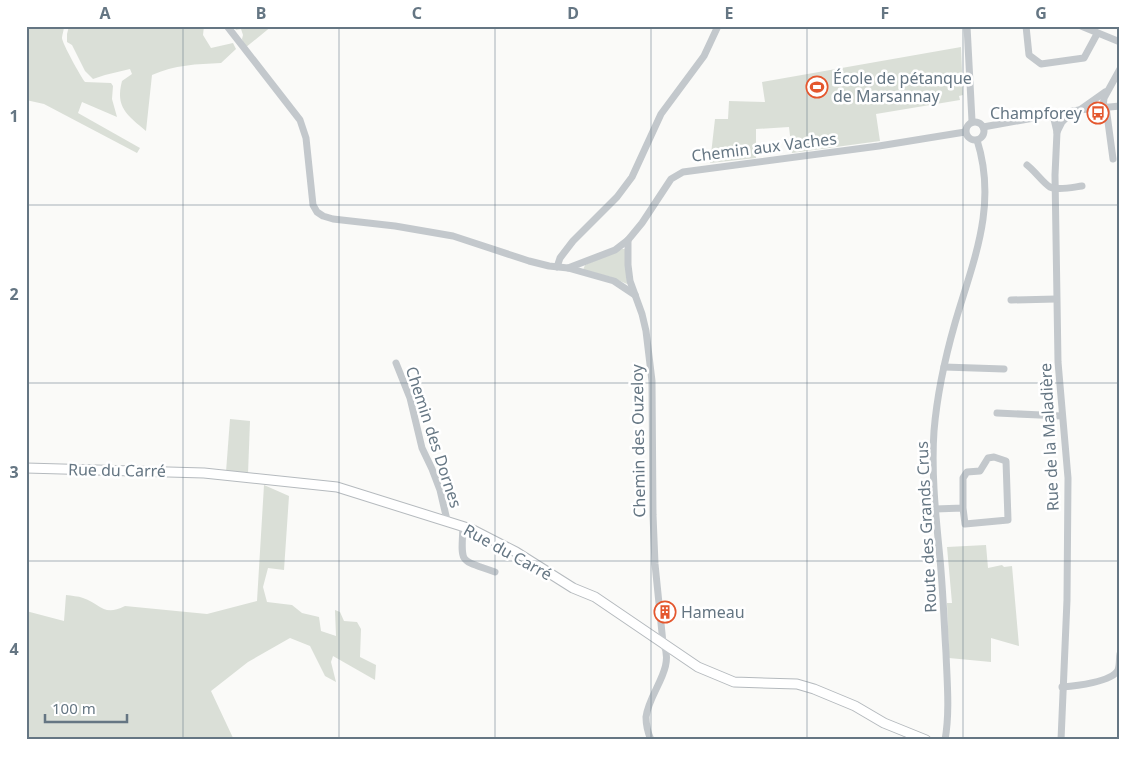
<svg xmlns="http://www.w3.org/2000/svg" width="1146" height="766" font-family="'Noto Sans',sans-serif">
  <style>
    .green { fill: #dadfd7 }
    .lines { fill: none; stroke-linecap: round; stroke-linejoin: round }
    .major-casing { stroke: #b5babe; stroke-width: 11 }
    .minor { stroke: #c3c8cc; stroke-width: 7 }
    .major { stroke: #fff; stroke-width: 9 }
    .grid { fill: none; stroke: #657683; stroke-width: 1; stroke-opacity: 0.55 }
    .labels { text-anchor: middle; stroke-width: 5; stroke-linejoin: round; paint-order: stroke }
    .poi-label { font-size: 16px; fill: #657683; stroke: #fff; text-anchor: start }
    .street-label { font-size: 16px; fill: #657683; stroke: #fff }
    .neatline { fill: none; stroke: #657683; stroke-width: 2 }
    .grid-label { font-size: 16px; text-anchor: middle; font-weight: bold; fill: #657683 }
  </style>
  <rect width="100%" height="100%" fill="#fafaf8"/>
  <g class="green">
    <path d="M26 26H64C64 30 62 35 62 38 62 43 81 77 85 82L111 83 113 86 112 99 117 117 82 102 78 113 140 148 137 153 44 104 26 100Z"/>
    <path d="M69 26H204L203 35 211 48 233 43 236 49 221 63C197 64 174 65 152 75L146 131C127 115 115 107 122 81L132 74 130 69 105 75 93 79 85 71 72 45 67 42V34Z"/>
    <polygon points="233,26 272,26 245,48 242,39 243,35 241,29 236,30"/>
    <polygon points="961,47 963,95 959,96 960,100 876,114 880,141 792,153 789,127 756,129 756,158 710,163 715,119 728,119 729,101 765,102 762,82"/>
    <polygon points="622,249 625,249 627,284 611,277 583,270 585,265"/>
    <polygon points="230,419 250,421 248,474 226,472"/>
    <path d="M264 485 289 496 284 570 268 568 263 587 267 602 292 605 302 613 319 617 321 631 336 636 335 610 340 612 344 621 357 622 361 629 360 657 376 665 375 680 333 656 331 662 336 682 325 676 310 646 290 638 248 662 211 691 234 740H26V611L64 621 66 595C72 596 78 596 83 598 101 604 103 617 125 606L207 614 257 601Z"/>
    <polygon points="986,545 988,568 1002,565 1004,567 1012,566 1019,646 991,638 991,662 949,658 947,603 952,603 947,547"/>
  </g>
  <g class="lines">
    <g class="major-casing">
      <polyline id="major" points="26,468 204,473 337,487 471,529 516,552 573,588 595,597 698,667 734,682 797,684 814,689 855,706 884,723 926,740"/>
    </g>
    <g class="minor">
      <polyline points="227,26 300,120 306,138 313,205 317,212 323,216 333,219 395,226 453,236 529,261 549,266 568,268 615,250 628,240 642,223 671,179 683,172 879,146 965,132"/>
      <polyline points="967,26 972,121"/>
      <polyline points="1026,26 1029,55 1041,64 1084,58 1097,34"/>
      <polyline points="1081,26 1120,42"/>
      <polyline points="1103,107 1104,98 1120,69"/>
      <polyline points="1106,107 1113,159"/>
      <polyline points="1081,109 1105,92"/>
      <polyline points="1053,115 1057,132 1055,175 1058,362 1068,478 1067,600 1061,740"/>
      <circle cx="975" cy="131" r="9"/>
      <polyline points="983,127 1079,110 1120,106"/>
      <polyline points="1057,132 1062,122 1071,113"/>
      <path d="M1027 165C1034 170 1044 184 1050 187 1058 191 1074 187 1082 186"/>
      <path d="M628 240V265L630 281 642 314 646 331 652 381 653 515 655 564 663 643C676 668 649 692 646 717 646 724 648 733 651 740"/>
      <polyline points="557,267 560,258 573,241 617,197 632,177 661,114 704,56 718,26"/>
      <polyline points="568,268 614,281 635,295"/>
      <polyline points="1011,300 1056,299"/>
      <polyline points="396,363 410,398 422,448 432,469 440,490 447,520"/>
      <polyline points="944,367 1004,369"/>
      <polyline points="997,413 1062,416"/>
      <polyline points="935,509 963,508 965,524 1008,520 1006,461 994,457 988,458 980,471 967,472 963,478 963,508"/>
      <path d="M463 527C461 565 459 559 495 572"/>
      <path d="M1062 687C1075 686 1112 682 1118 670 1120 665 1119 659 1120 654"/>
      <path d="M945 740C950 712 947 681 946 653 944 622 943 590 940 559 936 517 931 473 934 431 937 395 945 358 955 323 973 261 998 206 977 140"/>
    </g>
    <use href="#major" class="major"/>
  </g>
  <path class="grid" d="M183 26V740M339 26V740M495 26V740M651 26V740M807 26V740M963 26V740M26 205H1120M26 383H1120M26 561H1120"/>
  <defs>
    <g id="stadium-ring" transform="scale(1.125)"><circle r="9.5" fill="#fff" stroke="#e4572e" stroke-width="1.5"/><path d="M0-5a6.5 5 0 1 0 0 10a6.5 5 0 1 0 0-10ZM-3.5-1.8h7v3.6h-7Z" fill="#e4572e"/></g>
    <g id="bus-ring" transform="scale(1.125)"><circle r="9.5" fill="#fff" stroke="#e4572e" stroke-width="1.5"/><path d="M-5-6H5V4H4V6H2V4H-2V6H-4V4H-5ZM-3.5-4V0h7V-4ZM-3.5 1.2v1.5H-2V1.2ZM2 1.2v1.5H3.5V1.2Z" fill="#e4572e"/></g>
    <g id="building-ring" transform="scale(1.125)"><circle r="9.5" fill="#fff" stroke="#e4572e" stroke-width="1.5"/><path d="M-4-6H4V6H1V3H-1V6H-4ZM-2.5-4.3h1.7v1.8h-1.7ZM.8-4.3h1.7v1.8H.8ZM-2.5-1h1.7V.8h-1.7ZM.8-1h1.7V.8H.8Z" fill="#e4572e"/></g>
  </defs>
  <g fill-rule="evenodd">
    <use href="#stadium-ring" x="817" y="87"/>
    <use href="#bus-ring" x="1098" y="113"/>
    <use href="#building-ring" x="665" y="612"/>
  </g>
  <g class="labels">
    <g class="poi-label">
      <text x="833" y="84">École de pétanque<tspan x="833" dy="18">de Marsannay</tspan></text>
      <text x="1082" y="119" text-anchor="end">Champforey</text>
      <text x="681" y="618">Hameau</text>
    </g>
    <g class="street-label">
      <text transform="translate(764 147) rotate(-7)" y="6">Chemin aux Vaches</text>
      <text transform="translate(434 437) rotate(72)" y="6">Chemin des Dornes</text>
      <text transform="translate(1049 437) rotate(-93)" y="6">Rue de la Maladière</text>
      <text transform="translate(638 441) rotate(-91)" y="6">Chemin des Ouzeloy</text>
      <text transform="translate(117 470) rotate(1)" y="6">Rue du Carré</text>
      <text transform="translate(926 527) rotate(-93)" y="6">Route des Grands Crus</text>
      <text transform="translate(508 552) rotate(29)" y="6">Rue du Carré</text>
    </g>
  </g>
  <rect width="1146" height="766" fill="none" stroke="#ffffff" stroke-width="55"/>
  <path d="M45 714v8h82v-8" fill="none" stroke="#657683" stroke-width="2.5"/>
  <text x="52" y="714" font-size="15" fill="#657683" stroke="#ffffff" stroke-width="4" paint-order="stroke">100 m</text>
  <rect x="28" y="28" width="1090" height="710" class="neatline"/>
  <g class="grid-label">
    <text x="105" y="19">A</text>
    <text x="261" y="19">B</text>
    <text x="417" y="19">C</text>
    <text x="573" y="19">D</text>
    <text x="729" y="19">E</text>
    <text x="885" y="19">F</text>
    <text x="1041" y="19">G</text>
    <text x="14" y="122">1</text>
    <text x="14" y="300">2</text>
    <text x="14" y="478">3</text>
    <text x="14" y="655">4</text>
  </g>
</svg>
